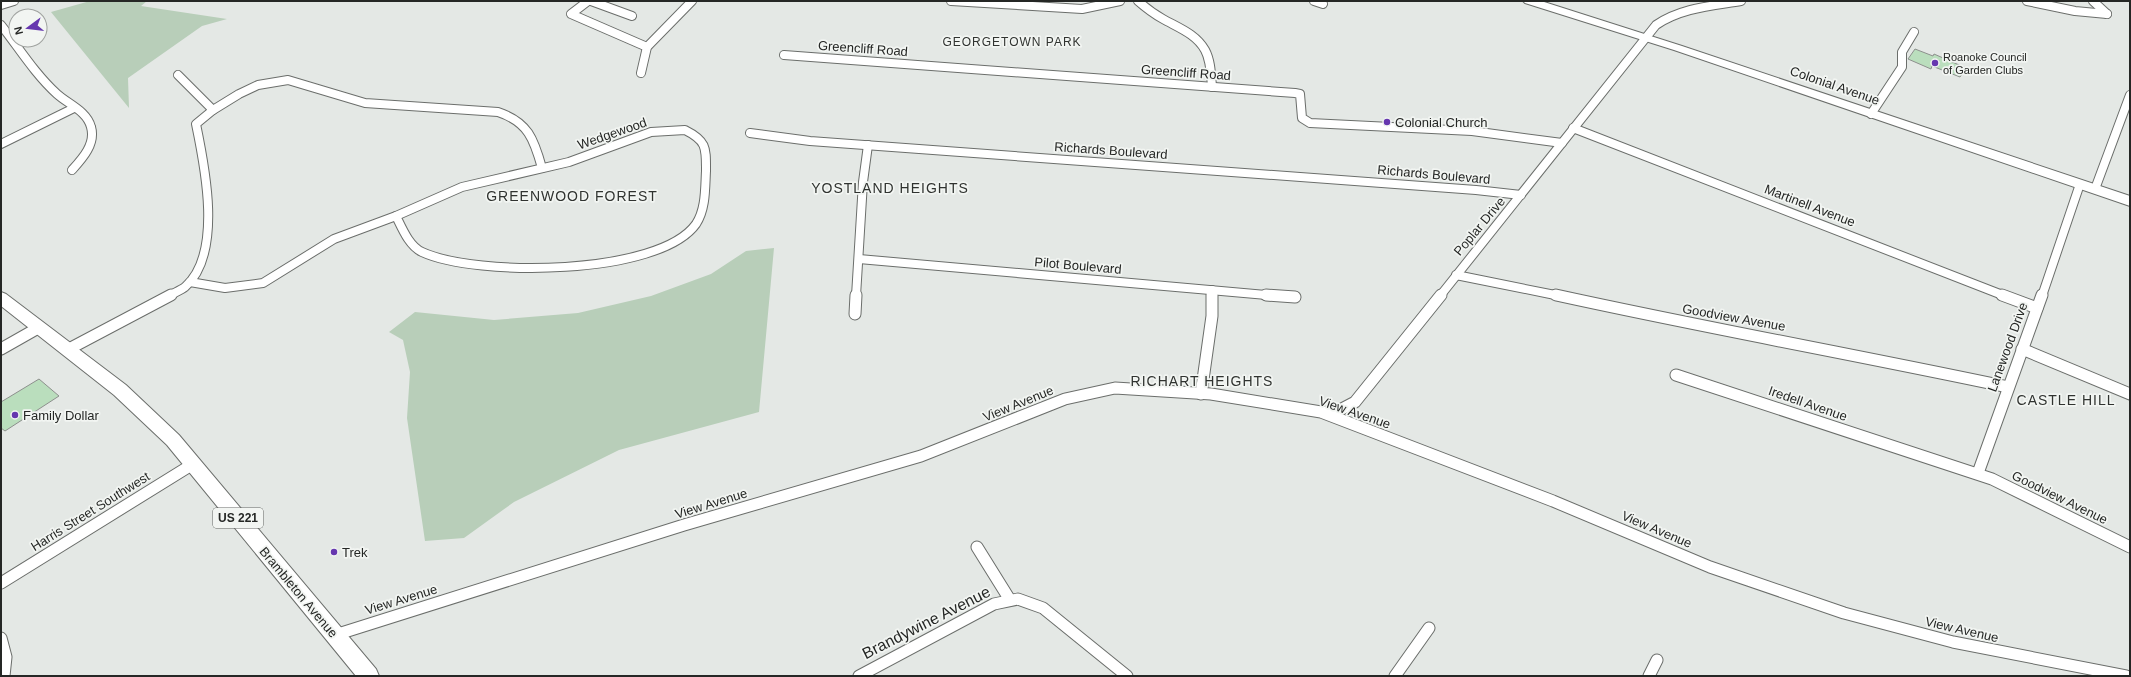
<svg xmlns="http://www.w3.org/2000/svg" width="2131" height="677" font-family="Helvetica,sans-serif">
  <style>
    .green { fill: #b8ceb9 }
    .building { fill: #badebd; stroke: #8d908d }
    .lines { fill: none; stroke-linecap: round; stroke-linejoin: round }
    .street-far1-casing { stroke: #6b6e6b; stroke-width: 10 }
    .street-casing { stroke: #6b6e6b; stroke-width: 13 }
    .secondary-casing { stroke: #6b6e6b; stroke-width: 2 }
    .primary-casing { stroke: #6b6e6b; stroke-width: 2 }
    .street-far1 { stroke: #fff; stroke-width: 8 }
    .street { stroke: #fff; stroke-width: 11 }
    .secondary { fill: #fff; fill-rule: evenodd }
    .primary { fill: #fff; fill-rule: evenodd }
    .poi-dot { fill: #6637af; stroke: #f2f5f2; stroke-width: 1.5 }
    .labels { text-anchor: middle; stroke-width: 3.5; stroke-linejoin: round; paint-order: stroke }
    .far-poi-label { font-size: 11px; fill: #252725; stroke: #f2f5f2; text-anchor: start }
    .far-neighbourhood-label { font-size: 12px; letter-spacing: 1px; fill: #303330; stroke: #f2f5f2 }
    .shield { fill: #f2f5f2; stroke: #626562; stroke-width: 1 }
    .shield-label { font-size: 12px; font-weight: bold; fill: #252725 }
    .street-label { font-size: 13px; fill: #252725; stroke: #f2f5f2 }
    .poi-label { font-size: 13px; fill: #252725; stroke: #f2f5f2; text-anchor: start }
    .neighbourhood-label { font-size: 14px; letter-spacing: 1px; fill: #303330; stroke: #f2f5f2 }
    .near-street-label { font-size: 16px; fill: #252725; stroke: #f2f5f2 }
  </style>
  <rect width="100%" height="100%" fill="#e4e8e5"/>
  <g class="green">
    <polygon points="90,1 147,1 141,6 227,19 202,26 128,78 129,108 51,12"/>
    <polygon points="774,248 759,412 619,450 514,502 464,538 425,541 407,418 410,372 403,340 389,332 415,312 494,320 578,313 651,296 711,274 746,251"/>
  </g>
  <g class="building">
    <polygon points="1915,49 1933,56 1934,54 1966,68 1960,77 1932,66 1931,69 1908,59"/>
    <polygon points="39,379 59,396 5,431 1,428 1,402"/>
  </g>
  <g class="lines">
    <g class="street-far1-casing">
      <g id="street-far1">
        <polyline points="588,1 571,14 647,47"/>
        <polyline points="591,1 632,16"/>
        <polyline points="951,1 1082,9 1120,1"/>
        <path d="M1138 1C1146 8 1154 14 1163 19 1179 28 1196 34 1205 50 1211 61 1211 75 1212 87"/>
        <polyline points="1314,1 1323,4"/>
        <polyline points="2027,1 2075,11 2107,14"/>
        <polyline points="2093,1 2107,14"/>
        <polyline points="1,5 14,1"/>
        <path d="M1 25C19 48 35 74 57 94 68 104 87 111 91 127 96 144 82 159 72 170"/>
        <polyline points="784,55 1295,93 1300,94 1302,118 1310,123 1472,131 1562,143"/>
        <polyline points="641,73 647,47 692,1"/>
        <path d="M213 110 239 94 258 85 288 80 365 103 498 112C528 122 534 139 542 168"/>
        <polyline points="1871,114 1902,67 1902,52 1914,32"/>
        <polyline points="1573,128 2005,296"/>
        <path d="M685 130C707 141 706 148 706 171 705 188 706 209 696 224 659 276 476 277 422 252 409 246 402 228 396 216L462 187 569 162 651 132Z"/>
        <polyline points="750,133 810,141 1476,190 1521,195"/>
        <polyline points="1,144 74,108"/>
        <polyline points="2095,189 2130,95"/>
        <polyline points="859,259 1278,296"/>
        <polyline points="1456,275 1560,296"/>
        <polyline points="190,282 225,288 263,283 334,239 396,216"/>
        <polyline points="1212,290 1212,296"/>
        <path d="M169 296C174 293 181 290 185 287 223 254 205 167 196 124L213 110 178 75"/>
        <polyline points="856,296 863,182 868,145"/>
        <path d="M1440 296 1656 25C1681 8 1711 6 1741 1"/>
        <polyline points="2042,296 2080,184"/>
      </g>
    </g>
    <g class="street-casing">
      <g id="street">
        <polyline points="1266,295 1295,297"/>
        <path d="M1556 295C1706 328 1857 355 2008 387"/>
        <polyline points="2002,295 2037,308"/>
        <polyline points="855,314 856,295"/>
        <polyline points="1,349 38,328"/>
        <polyline points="2022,349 2130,394"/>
        <polyline points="67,350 171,295"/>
        <polyline points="1676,375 1992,479 2130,547"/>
        <polyline points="1201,394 1212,316 1212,295"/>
        <polyline points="1325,412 1336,412 1355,402 1441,295"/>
        <polyline points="1978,473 2042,295"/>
        <polyline points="977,547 1010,600"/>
        <polyline points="1,583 193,464"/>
        <polyline points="335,635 684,525 921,456 1065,399 1115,388 1211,394 1321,412 1553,501 1710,567 1844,613 1953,642 2126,676"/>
        <polyline points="1,638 6,657 4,676"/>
        <polyline points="859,676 994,604 1018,599 1043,608 1127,676"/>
        <polyline points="1395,676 1429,628"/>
        <polyline points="1649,676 1657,660"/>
      </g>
    </g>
    <g class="secondary-casing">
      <polygon id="secondary" points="1523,1 1541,1 1682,46 2130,196 2130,206 1674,50 1525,3"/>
    </g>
    <g class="primary-casing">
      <polygon id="primary" points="1,292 6,294 126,385 179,435 376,669 379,676 356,676 167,445 114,395 1,306"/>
    </g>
    <use href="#street-far1" class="street-far1"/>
    <use href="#street" class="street"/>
    <use href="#secondary" class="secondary"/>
    <use href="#primary" class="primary"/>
  </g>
  <g class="poi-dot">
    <circle cx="1935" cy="63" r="4"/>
    <circle cx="1387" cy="122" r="4"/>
    <circle cx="15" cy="415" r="4"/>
    <circle cx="334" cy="552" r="4"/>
  </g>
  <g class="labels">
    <g class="far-poi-label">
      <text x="1943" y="61">Roanoke Council<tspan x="1943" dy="13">of Garden Clubs</tspan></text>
    </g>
    <g class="far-neighbourhood-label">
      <text x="1012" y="46">GEORGETOWN PARK</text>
    </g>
    <rect class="shield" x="213" y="508" width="50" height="20" rx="3"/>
    <g class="shield-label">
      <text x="238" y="522">US 221</text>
    </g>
    <g class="street-label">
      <text transform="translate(863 48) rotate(4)" y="5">Greencliff Road</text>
      <text transform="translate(1186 72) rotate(4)" y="5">Greencliff Road</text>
      <text transform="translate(1835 85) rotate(19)" y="5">Colonial Avenue</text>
      <text transform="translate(612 133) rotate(-19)" y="5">Wedgewood</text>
      <text transform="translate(1111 150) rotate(4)" y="5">Richards Boulevard</text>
      <text transform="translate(1434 174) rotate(5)" y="5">Richards Boulevard</text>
      <text transform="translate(1810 205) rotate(21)" y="5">Martinell Avenue</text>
      <text transform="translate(1479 226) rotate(-50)" y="5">Poplar Drive</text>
      <text transform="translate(1078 265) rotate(5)" y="5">Pilot Boulevard</text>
      <text transform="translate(1734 317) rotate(10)" y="5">Goodview Avenue</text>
      <text transform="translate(2007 347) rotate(-70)" y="5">Lanewood Drive</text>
      <text transform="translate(1018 403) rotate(-22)" y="5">View Avenue</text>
      <text transform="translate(1808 403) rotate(19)" y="5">Iredell Avenue</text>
      <text transform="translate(1355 412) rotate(19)" y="5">View Avenue</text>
      <text transform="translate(2060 497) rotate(26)" y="5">Goodview Avenue</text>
      <text transform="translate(711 503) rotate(-17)" y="5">View Avenue</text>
      <text transform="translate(90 511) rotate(-32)" y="5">Harris Street Southwest</text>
      <text transform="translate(1657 529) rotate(23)" y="5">View Avenue</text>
      <text transform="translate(299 592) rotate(50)" y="5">Brambleton Avenue</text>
      <text transform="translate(401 599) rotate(-17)" y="5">View Avenue</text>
      <text transform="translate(1962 629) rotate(13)" y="5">View Avenue</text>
    </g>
    <g class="poi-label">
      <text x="1395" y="127">Colonial Church</text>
      <text x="23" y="420">Family Dollar</text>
      <text x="342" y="557">Trek</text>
    </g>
    <g class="neighbourhood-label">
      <text x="890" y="193">YOSTLAND HEIGHTS</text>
      <text x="572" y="201">GREENWOOD FOREST</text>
      <text x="1202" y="386">RICHART HEIGHTS</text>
      <text x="2066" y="405">CASTLE HILL</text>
    </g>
    <g class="near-street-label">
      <text transform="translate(926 622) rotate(-27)" y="6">Brandywine Avenue</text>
    </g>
  </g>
  <rect width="2131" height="677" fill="none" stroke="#252725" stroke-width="4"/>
  <g transform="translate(28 28) rotate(255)"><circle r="19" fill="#f2f5f2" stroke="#a0a3a0"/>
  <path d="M0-3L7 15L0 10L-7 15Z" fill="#6637af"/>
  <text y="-6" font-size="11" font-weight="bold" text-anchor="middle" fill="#252725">N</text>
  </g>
</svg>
